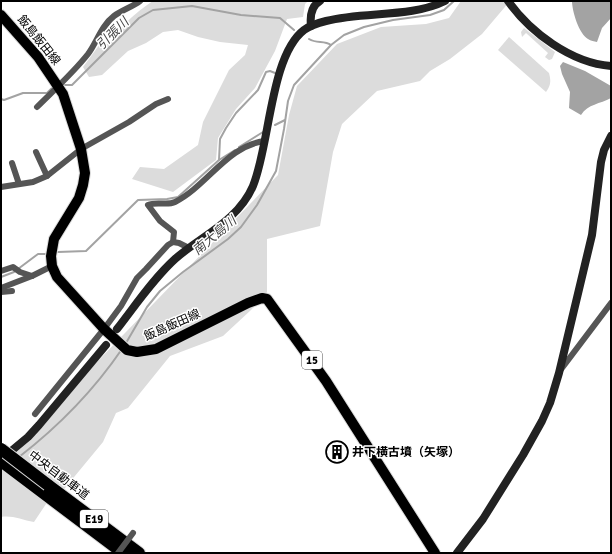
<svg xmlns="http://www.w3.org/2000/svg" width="612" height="554" font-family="Signika,'Noto Sans JP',sans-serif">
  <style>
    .green { fill: #dcdcdc }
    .water { fill: #a3a3a3 }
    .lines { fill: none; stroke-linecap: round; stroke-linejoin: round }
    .stream { stroke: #a3a3a3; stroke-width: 2 }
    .primary-casing { stroke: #dbdbdb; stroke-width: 12 }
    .highway-casing { stroke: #dbdbdb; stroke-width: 14 }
    .street { stroke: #555; stroke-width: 6 }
    .secondary { stroke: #222; stroke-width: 8 }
    .primary { stroke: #000; stroke-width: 10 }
    .highway { stroke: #000; stroke-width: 12 }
    .highway-bridge-casing { stroke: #dbdbdb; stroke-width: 14; stroke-linecap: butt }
    .street-bridge { stroke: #555; stroke-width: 6 }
    .highway-bridge { stroke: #000; stroke-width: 12 }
    .labels { text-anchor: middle; stroke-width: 3; stroke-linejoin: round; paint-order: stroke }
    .shield { fill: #fff; stroke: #4c4c4c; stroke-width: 1 }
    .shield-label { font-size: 11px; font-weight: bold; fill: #000 }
    .street-label { font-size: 12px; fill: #000; stroke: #fff }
    .poi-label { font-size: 12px; font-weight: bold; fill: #000; stroke: #fff; text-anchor: start }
    .water-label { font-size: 13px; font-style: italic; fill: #444; stroke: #fff }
  </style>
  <rect width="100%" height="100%" fill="#fff"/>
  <g class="green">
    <path d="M153 1H308L305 4 303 17 287 19 275 51 255 88 236 109 218 138 216 160 173 192 132 179 140 167 164 169 198 145 203 122 229 70 245 55 248 45 220 42 198 37 178 30 163 32 146 43 128 51 102 75 89 77 83 67 100 44H109C124 24 132 15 153 1Z"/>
    <path d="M461 1H510L482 34 450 59 430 71 420 81 377 91 342 124 333 152 320 226 267 239V292L251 310 223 336 170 356 128 408 116 413 103 442 65 488 46 504 34 522C22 520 12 515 1 517V461L278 175 289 115 297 86 337 44 381 27 426 24 449 18Z"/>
    <polygon points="524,28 555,52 552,59 549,60 545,57 548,53 526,33 522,37 521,32"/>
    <path d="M509 37 549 73C551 81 551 85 546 92L498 50Z"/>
    <polygon points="332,447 343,450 344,454 346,454 346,457 341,458 327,453 326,450"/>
  </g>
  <g class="water">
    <path d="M572 1 611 2V18L602 28 597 42C594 41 591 41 588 39 579 34 572 11 572 1Z"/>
    <path d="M563 62 585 71 611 86V98C600 104 588 104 581 115L569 108 570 92 562 74 560 66Z"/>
  </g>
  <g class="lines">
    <g class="stream">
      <path d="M309 39C317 44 324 40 331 45"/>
      <polyline points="65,85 72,85 139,18 153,10 192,6 241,15 280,18 294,30"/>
      <polyline points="1,99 4,100 23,93 47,93 52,88"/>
      <polyline points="275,125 285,120"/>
      <polyline points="239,147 263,132"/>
      <polyline points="219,160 220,139 226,128 236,113 258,90 266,72 270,71 275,73"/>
      <polyline points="58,252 86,251 138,200 167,199 178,197 219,160 235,150"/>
      <polyline points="1,277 14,272 38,254 45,254"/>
      <polyline points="126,343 147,307 160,291 183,272 228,239 241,227 257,205 276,171 284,129 288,101 294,85 331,45 344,35 364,27 393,20 430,15 444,10 454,1"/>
      <path d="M19 457C59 426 94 390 122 349"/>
    </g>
    <g class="primary-casing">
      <polyline id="primary" points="1,15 38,57 63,94 81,149 85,173 83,185 79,198 54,239 51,256 52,266 57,277 104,329 127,350 137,352 156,349 248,303 262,298 267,299 326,381 435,553"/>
    </g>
    <g class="highway-casing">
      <g id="highway">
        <polyline points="1,461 123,553"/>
        <polyline points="48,485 139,553"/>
      </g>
    </g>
    <g class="street">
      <path d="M37 107C54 90 73 73 88 54 97 42 101 26 114 16 122 10 132 7 140 1"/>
      <polyline points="36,152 47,176"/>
      <polyline points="12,163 19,184"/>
      <polyline points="1,187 33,182 47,176 81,149 129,122 156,104 168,99"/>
      <path d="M173 242 174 232 160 221 148 205C157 201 167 206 175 202 207 186 228 145 265 141"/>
      <polyline points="1,271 13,267 20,272 32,276"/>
      <polyline points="1,288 32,276 52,266"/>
      <polyline points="1,292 12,291"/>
      <polyline points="559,372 611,303"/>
      <polyline points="35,414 104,329 121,306 137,278 146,269 168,245 173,242 179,243 189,248"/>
    </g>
    <g class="secondary">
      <path d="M508 1C530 32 571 63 611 66"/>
      <path d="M311 26C310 17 311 6 320 1"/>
      <path d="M117 329C135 306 153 279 175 259 201 236 238 221 253 186 270 145 270 56 304 30 311 25 318 23 326 21 364 11 411 18 445 1"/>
      <polyline points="4,457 28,437 39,425 106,345"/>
      <polyline points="457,553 483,519 523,455 542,421 550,403 559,373 592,235 601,162 604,150 611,136"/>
    </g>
    <use href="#primary" class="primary"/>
    <use href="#highway" class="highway"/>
    <g class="highway-bridge-casing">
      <polyline id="highway-bridge" points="1,449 48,485"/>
    </g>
    <polyline class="street-bridge" points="118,553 133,533"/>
    <use href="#highway-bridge" class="highway-bridge"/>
  </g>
  <defs>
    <g id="building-ring" transform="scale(1.15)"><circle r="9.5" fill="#fff" stroke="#000" stroke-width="1.5"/><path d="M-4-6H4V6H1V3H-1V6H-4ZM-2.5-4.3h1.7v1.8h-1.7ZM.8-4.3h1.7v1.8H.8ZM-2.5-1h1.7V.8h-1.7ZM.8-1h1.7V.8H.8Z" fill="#000"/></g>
  </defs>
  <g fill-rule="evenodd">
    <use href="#building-ring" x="337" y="452"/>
  </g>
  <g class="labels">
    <g class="shield">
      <rect x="302" y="351" width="20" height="18" rx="3"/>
      <rect x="80" y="510" width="28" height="18" rx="3"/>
    </g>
    <g class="shield-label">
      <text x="312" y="364">15</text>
      <text x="94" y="523">E19</text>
    </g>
    <g class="street-label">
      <text transform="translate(39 40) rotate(51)" y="4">飯島飯田線</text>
      <text transform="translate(172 325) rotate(-24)" y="4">飯島飯田線</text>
      <text transform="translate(59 475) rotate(37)" y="4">中央自動車道</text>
    </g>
    <g class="poi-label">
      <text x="352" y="456">井下横古墳（矢塚）</text>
    </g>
    <g class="water-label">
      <text transform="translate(112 33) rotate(-45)" y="5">引張川</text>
      <text transform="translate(214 235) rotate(-40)" y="5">南大島川</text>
    </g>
  </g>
  <rect width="612" height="554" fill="none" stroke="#000000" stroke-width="4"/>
</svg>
